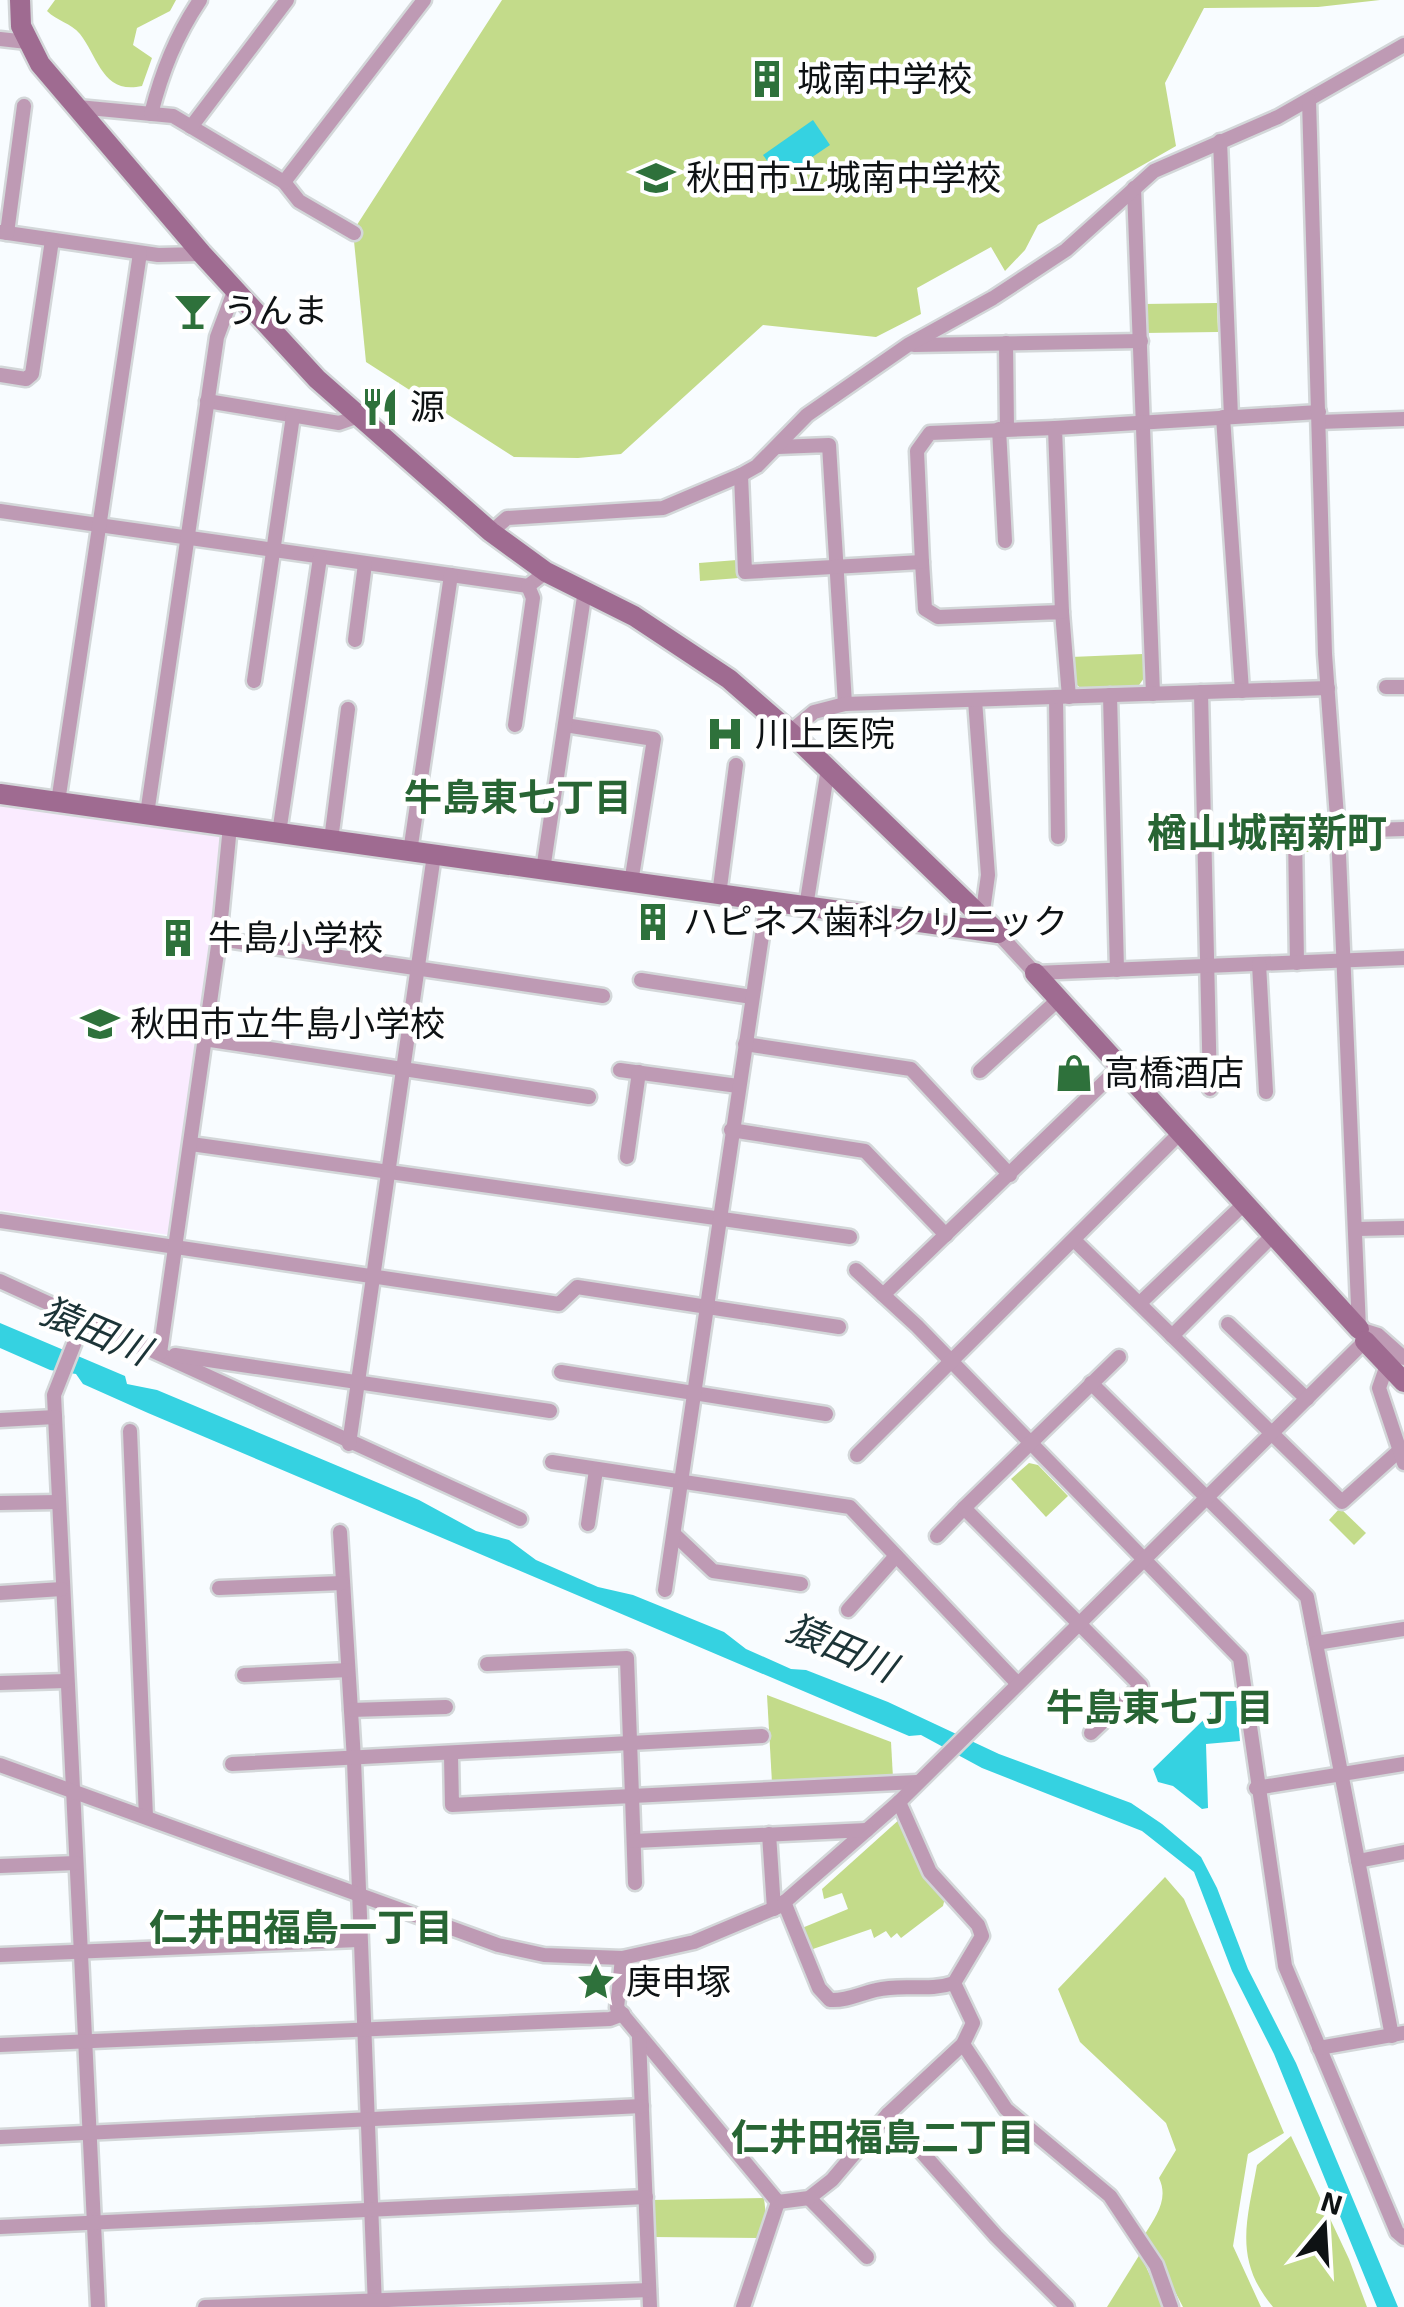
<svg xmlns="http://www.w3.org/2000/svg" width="1404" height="2307" font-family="'Exo 2','Noto Sans JP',sans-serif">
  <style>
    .education { fill: #faebff }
    .green { fill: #c3db8a }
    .water { fill: #35d2e1 }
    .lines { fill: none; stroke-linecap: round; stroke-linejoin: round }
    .street-casing { stroke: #d3d7d9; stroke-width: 19 }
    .secondary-casing { stroke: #d3d7d9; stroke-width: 25 }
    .street { stroke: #be9ab4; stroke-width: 14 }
    .secondary { stroke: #9f6b91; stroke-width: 20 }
    .labels { text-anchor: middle; stroke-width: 9; stroke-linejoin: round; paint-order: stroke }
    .poi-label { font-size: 35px; fill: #0e1214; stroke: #fff; text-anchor: start }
    .neighbourhood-label { font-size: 38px; font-weight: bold; fill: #286534; stroke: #fff }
    .water-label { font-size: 38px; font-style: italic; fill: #1c3437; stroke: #fff }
    .quarter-label { font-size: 40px; font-weight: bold; fill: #286534; stroke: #fff }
  </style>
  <rect width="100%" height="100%" fill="#f8fcff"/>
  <polygon class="education" points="0,804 227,837 169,1235 0,1210"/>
  <g class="green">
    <path d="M55 0H176L170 11 137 28 133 45 152 58 142 86C103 95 98 57 80 34 71 23 57 21 47 11Z"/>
    <polygon points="502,0 1380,0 1318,7 1204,8 1165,83 1176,146 1038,225 1025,250 1005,271 991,247 917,288 921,314 876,337 763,325 621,454 578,458 514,457 366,362 353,231"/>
    <polygon points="1217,303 1218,332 1144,333 1143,304"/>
    <polygon points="737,560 739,578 700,581 699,563"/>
    <polygon points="1143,654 1144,678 1137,688 1083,690 1072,681 1071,657"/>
    <polygon points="1330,831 1331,851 1302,852 1301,832"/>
    <polygon points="1029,1463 1038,1465 1068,1496 1046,1517 1011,1479"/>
    <polygon points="1340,1508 1366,1533 1354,1545 1329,1520"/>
    <polygon points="767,1695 891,1742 893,1778 772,1783"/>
    <polygon points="901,1818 945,1898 943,1906 901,1938 897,1933 891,1938 886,1931 874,1938 871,1929 813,1949 802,1928 848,1909 842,1893 824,1899 822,1889"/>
    <path d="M1165 1877 1184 1899 1284 2133 1248 2154 1233 2246 1261 2307H1183L1145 2234C1156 2216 1169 2199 1159 2178L1176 2150 1166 2123 1080 2042 1058 1989Z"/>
    <path d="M1291 2136 1349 2259 1367 2307H1273C1233 2259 1247 2221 1257 2165Z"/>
    <polygon points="764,2198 766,2216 759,2238 653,2237 651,2200"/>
    <polygon points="1140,2254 1165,2307 1107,2307"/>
  </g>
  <g class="water">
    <polygon points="813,120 830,145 780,179 763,155"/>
    <polygon points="0,1323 125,1376 127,1384 157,1390 419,1500 476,1531 509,1540 536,1560 598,1587 633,1595 724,1632 746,1649 791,1669 806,1670 888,1702 999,1754 1131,1803 1162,1824 1201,1857 1217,1888 1248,1969 1296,2063 1398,2307 1377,2307 1274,2054 1232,1971 1194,1872 1142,1831 982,1768 921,1735 909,1736 148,1413 83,1384 76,1374 50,1370 0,1348"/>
    <polygon points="1228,1696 1236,1698 1240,1741 1206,1744 1208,1808 1202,1809 1173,1786 1158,1782 1153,1769"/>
  </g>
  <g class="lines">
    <g class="street-casing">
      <g id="street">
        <polyline points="0,39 27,42"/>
        <polyline points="78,107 173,116 284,182 299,201 354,233"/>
        <path d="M151 114C162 71 176 36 200 0"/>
        <polyline points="191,127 287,0"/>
        <polyline points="1220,141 1231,417"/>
        <polyline points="284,182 424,0"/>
        <polyline points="1134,188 1153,694"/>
        <polyline points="0,232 158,255 202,254"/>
        <polyline points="7,233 24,106"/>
        <polyline points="1006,343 1007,429"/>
        <polyline points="914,345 1141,341"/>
        <polyline points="0,375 26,379 32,374 52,240"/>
        <polyline points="207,401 339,423 359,416"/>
        <polyline points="1223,417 1242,691"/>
        <polyline points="1319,422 1404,419"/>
        <polyline points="999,429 1005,541"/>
        <polyline points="778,447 829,445 845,704"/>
        <polyline points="741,475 745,572 922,562 925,609 938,617 1062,612 1069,697"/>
        <polyline points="0,511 528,586 546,572"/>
        <polyline points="491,532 507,518 663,508 741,475 757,466 807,415 908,345 993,298 1066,250 1154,171 1278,117 1404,45"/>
        <polyline points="922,562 917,451 930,433 1055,428"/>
        <polyline points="1062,612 1055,428 1319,412"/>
        <polyline points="355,640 365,564"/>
        <polyline points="254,681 293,416"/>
        <polyline points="1386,687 1404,687"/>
        <polyline points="1201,692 1210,1089"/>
        <polyline points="1110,695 1117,970"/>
        <polyline points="1056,697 1058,837"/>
        <polyline points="975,700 988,875 982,918"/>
        <polyline points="515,725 533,598 528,586"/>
        <polyline points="565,725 654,739 631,883"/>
        <polyline points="790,732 814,712 845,704 1328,688"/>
        <polyline points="58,802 140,253"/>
        <polyline points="147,814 217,337 235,289"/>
        <polyline points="1338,831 1404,829"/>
        <polyline points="279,833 320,558"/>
        <polyline points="1295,833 1297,963"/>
        <polyline points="331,840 348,709"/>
        <polyline points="410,852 451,575"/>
        <polyline points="543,870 585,590"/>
        <polyline points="719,895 736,765"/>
        <polyline points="806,907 828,768"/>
        <polyline points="998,933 1035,973 1404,958"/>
        <polyline points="219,939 603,996"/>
        <polyline points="1259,964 1266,1092"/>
        <polyline points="641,980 752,997"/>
        <polyline points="204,1039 589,1097"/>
        <polyline points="745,1044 911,1069 1010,1175"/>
        <polyline points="620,1070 738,1086"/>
        <polyline points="980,1071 1059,999"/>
        <polyline points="731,1130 865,1151 946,1235"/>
        <polyline points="191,1144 850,1237"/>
        <polyline points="627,1157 639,1072"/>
        <polyline points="0,1221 559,1304 577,1287 839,1327"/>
        <polyline points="1357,1229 1404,1228"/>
        <polyline points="1074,1240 1342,1502 1400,1450"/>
        <polyline points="856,1270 917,1326 1240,1658 1285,1966 1397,2232 1404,2238"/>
        <polyline points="0,1281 520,1519"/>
        <polyline points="883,1295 1121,1066"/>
        <polyline points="1140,1303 1245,1203"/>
        <polyline points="84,1319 54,1395 98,2307"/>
        <polyline points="1228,1324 1307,1399"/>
        <polyline points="1359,1329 1378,1335 1404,1358"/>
        <polyline points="1172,1336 1274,1234"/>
        <polyline points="160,1353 219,939 230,826"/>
        <polyline points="175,1355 550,1411"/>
        <polyline points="1387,1365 1379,1388 1404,1463"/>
        <polyline points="561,1372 826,1414"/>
        <polyline points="1091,1383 1307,1597 1392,2036"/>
        <polyline points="0,1420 55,1417"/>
        <polyline points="130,1431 146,1817"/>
        <polyline points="349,1444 434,855"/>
        <polyline points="857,1455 1181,1132"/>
        <polyline points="552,1462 850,1507 1017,1683"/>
        <polyline points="0,1503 58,1502"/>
        <polyline points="588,1524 596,1470"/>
        <polyline points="340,1532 354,1760 375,2307"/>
        <polyline points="675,1535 713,1571 801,1584"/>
        <polyline points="937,1536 964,1508"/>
        <polyline points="219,1588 342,1583"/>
        <polyline points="665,1590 767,902"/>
        <polyline points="0,1593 62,1589"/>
        <polyline points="848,1610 896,1556"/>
        <polyline points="1316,1643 1404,1629"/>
        <polyline points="487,1664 627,1658 632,1796 917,1782"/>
        <polyline points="244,1675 348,1670"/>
        <polyline points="0,1683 66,1681"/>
        <polyline points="351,1710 446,1707"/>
        <polyline points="1091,1733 1141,1686 964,1508 1119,1357"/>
        <polyline points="451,1755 452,1805 632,1796 635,1883"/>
        <polyline points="232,1764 762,1736"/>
        <polyline points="0,1765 498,1945 544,1955 622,1958 694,1942 780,1906 899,1802 1365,1341 1359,1329 1338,831 1325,654 1309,100"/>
        <polyline points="1256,1788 1404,1764"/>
        <polyline points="769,1834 774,1909"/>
        <polyline points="634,1841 867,1830"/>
        <polyline points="1358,1861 1404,1852"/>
        <polyline points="0,1866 76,1863"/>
        <path d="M784 1902 819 1988 830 2000C847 2001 859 1994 876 1990 903 1983 928 1992 954 1983"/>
        <polyline points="0,1955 358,1940"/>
        <polyline points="622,1958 617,2008 778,2202 743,2307"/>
        <polyline points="639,2038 650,2307"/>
        <polyline points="963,2044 1006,2109 1110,2196 1156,2265 1171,2307"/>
        <polyline points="0,2045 610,2019 623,2014"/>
        <polyline points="1319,2048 1404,2033"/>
        <polyline points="888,2114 996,2236 1067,2307"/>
        <polyline points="0,2137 642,2106"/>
        <polyline points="809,2198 867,2257"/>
        <polyline points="778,2202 809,2198 832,2180 888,2114 963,2044 973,2023 954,1983 982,1936 978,1925 930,1872 899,1802"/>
        <polyline points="0,2227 646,2197"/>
        <polyline points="205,2307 649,2290"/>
      </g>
    </g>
    <g class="secondary-casing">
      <g id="secondary">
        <polyline points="20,0 21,26 40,64 202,254 317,379 491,532 546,572 634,616 729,679 790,732 998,933"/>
        <polyline points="0,794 998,933"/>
        <polyline points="1035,973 1359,1329"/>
        <polyline points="1365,1341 1404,1382"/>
      </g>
    </g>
    <use href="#street" class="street"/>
    <use href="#secondary" class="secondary"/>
  </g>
  <defs>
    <g id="building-bare" transform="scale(3)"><path d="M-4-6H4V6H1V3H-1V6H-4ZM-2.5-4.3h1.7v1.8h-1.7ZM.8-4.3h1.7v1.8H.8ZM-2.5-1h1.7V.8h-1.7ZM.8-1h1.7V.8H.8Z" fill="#2e713b" stroke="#fff" stroke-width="2.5" paint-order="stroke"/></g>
    <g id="school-bare" transform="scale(3)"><path d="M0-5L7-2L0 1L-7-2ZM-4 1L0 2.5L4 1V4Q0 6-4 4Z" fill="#2e713b" stroke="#fff" stroke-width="2.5" paint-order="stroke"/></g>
    <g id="bar-bare" transform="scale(3)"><path d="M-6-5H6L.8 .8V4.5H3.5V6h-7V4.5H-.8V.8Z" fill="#2e713b" stroke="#fff" stroke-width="2.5" paint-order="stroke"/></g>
    <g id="restaurant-bare" transform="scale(3)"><path d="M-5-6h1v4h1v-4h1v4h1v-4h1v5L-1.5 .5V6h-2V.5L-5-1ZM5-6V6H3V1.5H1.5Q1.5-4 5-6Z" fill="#2e713b" stroke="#fff" stroke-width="2.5" paint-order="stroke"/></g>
    <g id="hospital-bare" transform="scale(3)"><path d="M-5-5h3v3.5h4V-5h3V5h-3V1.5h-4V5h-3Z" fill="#2e713b" stroke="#fff" stroke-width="2.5" paint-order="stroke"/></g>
    <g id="shop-bare" transform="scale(3)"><path d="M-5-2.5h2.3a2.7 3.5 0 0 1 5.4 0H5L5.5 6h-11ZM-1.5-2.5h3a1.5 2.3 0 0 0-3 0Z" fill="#2e713b" stroke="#fff" stroke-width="2.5" paint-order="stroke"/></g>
    <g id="sight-bare" transform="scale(3)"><path d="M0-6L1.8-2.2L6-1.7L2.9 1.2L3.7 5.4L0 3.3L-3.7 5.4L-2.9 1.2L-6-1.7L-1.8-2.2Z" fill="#2e713b" stroke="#fff" stroke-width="2.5" paint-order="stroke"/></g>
  </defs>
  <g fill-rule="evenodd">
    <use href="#building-bare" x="767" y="79"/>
    <use href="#school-bare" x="656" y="178"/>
    <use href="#bar-bare" x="193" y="311"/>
    <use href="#restaurant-bare" x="380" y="407"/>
    <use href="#hospital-bare" x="725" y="734"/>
    <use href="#building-bare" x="653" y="922"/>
    <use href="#building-bare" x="178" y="938"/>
    <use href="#school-bare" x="100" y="1024"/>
    <use href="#shop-bare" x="1074" y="1073"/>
    <use href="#sight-bare" x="596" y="1982"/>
  </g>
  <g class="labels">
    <g class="poi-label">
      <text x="797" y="91">城南中学校</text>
      <text x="686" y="190">秋田市立城南中学校</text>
      <text x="223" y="323">うんま</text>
      <text x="410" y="419">源</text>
      <text x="755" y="746">川上医院</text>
      <text x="683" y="934">ハピネス歯科クリニック</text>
      <text x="208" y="950">牛島小学校</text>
      <text x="130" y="1036">秋田市立牛島小学校</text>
      <text x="1104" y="1085">高橋酒店</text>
      <text x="626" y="1994">庚申塚</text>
    </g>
    <g class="neighbourhood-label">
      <text x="518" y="811">牛島東七丁目</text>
      <text x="1160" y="1721">牛島東七丁目</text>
      <text x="301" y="1941">仁井田福島一丁目</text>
      <text x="883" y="2151">仁井田福島二丁目</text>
    </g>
    <g class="water-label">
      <text transform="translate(95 1331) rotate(23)" y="13">猿田川</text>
      <text transform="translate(841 1648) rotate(23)" y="13">猿田川</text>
    </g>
    <g class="quarter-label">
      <text x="1267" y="847">楢山城南新町</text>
    </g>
  </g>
  <g transform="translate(1324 2227) rotate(18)" stroke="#ffffff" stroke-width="8" paint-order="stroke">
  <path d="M0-8L18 38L0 25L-18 38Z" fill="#0e1214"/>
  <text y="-15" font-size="28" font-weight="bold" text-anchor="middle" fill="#0e1214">N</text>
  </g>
</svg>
